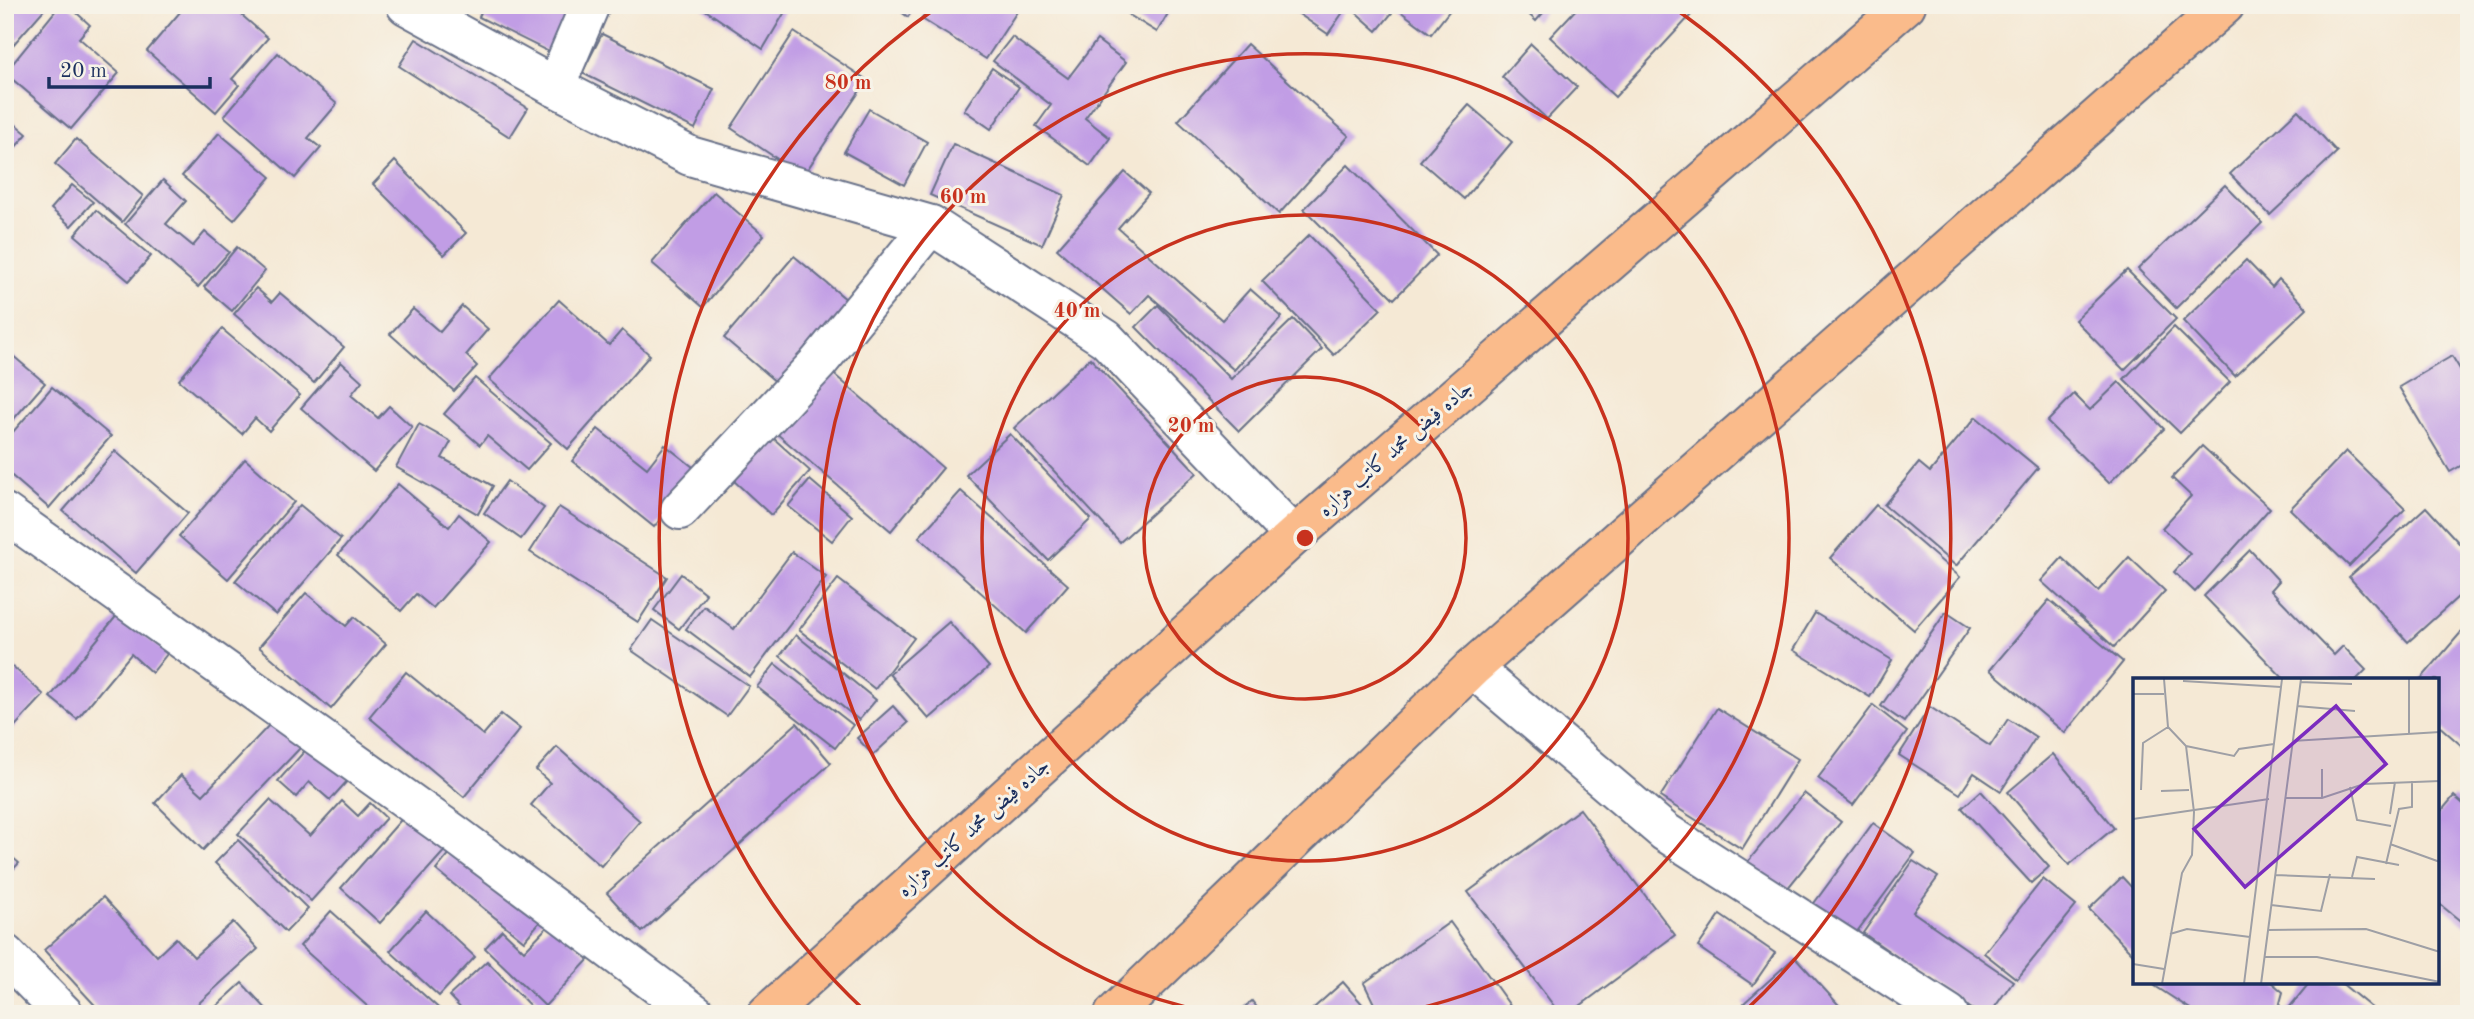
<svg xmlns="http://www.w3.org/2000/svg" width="2474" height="1019" font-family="'Old Standard TT',Amiri,serif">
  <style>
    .building { fill: #c19de5 }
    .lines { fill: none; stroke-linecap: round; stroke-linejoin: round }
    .minor-casing { stroke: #677088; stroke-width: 42 }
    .primary-casing { stroke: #677088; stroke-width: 42 }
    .minor { stroke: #fff; stroke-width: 38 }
    .primary { stroke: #fabb8b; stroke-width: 38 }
    .ring { fill: none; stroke: #c8321e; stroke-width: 3.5 }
    .labels { text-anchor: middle; stroke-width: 6; stroke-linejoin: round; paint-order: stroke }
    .street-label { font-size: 21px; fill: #1b2f5e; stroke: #f7f3e8 }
    .inset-road { fill: none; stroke: #9e9fa5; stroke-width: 2 }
    .view { fill: #7b2cbf; fill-opacity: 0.15; stroke: #7b2cbf; stroke-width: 3.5 }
    .inset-edge { fill: none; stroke: #1b2f5e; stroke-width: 3.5 }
    .centre { fill: #c8321e; stroke: #f7f3e8; stroke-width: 3.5 }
    .ring-label { font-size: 21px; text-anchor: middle; font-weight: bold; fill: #c8321e; stroke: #f7f3e8; stroke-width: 6; stroke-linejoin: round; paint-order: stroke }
  </style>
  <rect width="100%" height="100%" fill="#f7f3e8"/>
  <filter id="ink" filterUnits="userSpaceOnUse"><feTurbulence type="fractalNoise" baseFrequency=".0143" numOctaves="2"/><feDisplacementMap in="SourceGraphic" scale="14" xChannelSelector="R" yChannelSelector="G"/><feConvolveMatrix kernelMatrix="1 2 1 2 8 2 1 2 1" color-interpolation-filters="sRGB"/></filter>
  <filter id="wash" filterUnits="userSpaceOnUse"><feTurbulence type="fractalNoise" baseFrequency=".00686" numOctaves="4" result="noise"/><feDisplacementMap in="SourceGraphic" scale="28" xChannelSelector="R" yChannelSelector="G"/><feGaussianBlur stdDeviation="1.57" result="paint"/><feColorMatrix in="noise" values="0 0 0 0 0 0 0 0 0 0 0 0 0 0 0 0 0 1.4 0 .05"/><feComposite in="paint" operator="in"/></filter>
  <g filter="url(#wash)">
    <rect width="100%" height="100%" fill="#f5e9d5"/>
    <g id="blocks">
      <g class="building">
        <polygon points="5,5 48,5 5,54"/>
        <polygon points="60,5 68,5 90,25 79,38 119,73 71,129 5,73"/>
        <polygon points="186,5 230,5 268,38 232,79 239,85 216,112 147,51"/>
        <polygon points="484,5 577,5 553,54 479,17"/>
        <polygon points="698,5 789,5 763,49"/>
        <polygon points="892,5 916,5 908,17"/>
        <polygon points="931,5 1011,5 1018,10 986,59 922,19"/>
        <polygon points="1113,5 1173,5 1157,32"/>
        <polygon points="1286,5 1348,5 1328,34"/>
        <polygon points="1353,5 1454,5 1431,34 1396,8 1377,31 1351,8"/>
        <polygon points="1519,5 1550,5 1536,21"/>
        <polygon points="1580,5 1681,5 1691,15 1615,97 1550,37"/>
        <polygon points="794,32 867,80 803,176 731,128"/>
        <polygon points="602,34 714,89 695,129 582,73"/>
        <polygon points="1012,37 1068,78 1097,40 1126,62 1085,118 1110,138 1090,166 1036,126 1051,105 993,61"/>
        <polygon points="416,39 528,108 510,137 399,66"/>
        <polygon points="1247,44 1349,136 1279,214 1178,121"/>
        <polygon points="1531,44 1577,87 1547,119 1502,77"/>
        <polygon points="278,53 337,104 308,138 321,148 295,178 224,116"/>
        <polygon points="992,68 1019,87 991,129 964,110"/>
        <polygon points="1469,105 1512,142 1464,199 1420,161"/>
        <polygon points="869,109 927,142 904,185 844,152"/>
        <polygon points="2298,110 2337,152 2270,215 2230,174"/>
        <polygon points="7,117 27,134 5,159 5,118"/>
        <polygon points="219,133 271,177 234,220 182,176"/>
        <polygon points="76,139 143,196 122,222 55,164"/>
        <polygon points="953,144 1064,195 1042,245 930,195"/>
        <polygon points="395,161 466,233 444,255 373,184"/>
        <polygon points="1348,165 1437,255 1394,299 1304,209"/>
        <polygon points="1125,172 1149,193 1118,228 1222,320 1250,289 1282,317 1234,370 1149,295 1131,314 1057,249"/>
        <polygon points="163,180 186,201 166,224 193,246 205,232 229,252 198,287 125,224"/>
        <polygon points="72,185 93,202 71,226 51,209"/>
        <polygon points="2225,185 2262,223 2176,308 2138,269"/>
        <polygon points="714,192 764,235 703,307 652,263"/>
        <polygon points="96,210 151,256 129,281 75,235"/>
        <polygon points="1309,235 1381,309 1334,355 1262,281"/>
        <polygon points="237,247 265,271 232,311 204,287"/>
        <polygon points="794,256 853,305 783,388 724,338"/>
        <polygon points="2246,260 2272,287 2279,279 2307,308 2235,376 2183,321"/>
        <polygon points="2127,270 2176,319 2124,370 2075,320"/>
        <polygon points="256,288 272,302 280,293 344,347 314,383 234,314"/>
        <polygon points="559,300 609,345 622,330 650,355 568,449 489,379"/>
        <polygon points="1158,305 1231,379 1293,319 1322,349 1239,431 1136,327"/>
        <polygon points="462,306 488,329 466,355 477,366 454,391 390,334 413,309 440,332"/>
        <polygon points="2174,327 2230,382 2180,433 2124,379"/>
        <polygon points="222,329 300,395 269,431 255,418 242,434 179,380"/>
        <polygon points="5,349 45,383 5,429"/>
        <polygon points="2452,356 2469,384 2469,461 2450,472 2399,387"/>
        <polygon points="1090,358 1197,473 1120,542 1014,428"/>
        <polygon points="341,362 362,381 351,395 378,418 389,406 412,427 374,471 301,408"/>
        <polygon points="829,370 943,468 891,531 776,433"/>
        <polygon points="475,378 551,443 527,470 487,436 480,445 444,414"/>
        <polygon points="2119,382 2164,429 2109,483 2047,422 2074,394 2090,410"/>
        <polygon points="52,387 111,436 49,508 5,470 5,441"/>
        <polygon points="1976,417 2038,468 1956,566 1884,505 1919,463 1930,472"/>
        <polygon points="419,424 451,442 442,458 493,486 478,514 396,467"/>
        <polygon points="598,429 647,468 665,445 698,471 654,527 572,461"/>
        <polygon points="1010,434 1091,519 1048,560 966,475"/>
        <polygon points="772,437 810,471 771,515 733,480"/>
        <polygon points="2202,446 2270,508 2195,592 2174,572 2190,554 2162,528 2191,496 2172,478"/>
        <polygon points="115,451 188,513 136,573 63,511"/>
        <polygon points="2346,451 2405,509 2349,566 2290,509"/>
        <polygon points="245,459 294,502 228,579 179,536"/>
        <polygon points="810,480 852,516 832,541 788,506"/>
        <polygon points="507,481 544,508 521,539 484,513"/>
        <polygon points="398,484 449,527 459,514 491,542 433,608 416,594 401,611 338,555"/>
        <polygon points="961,491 1068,585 1026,633 919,537"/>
        <polygon points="300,505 341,539 276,615 235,581"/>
        <polygon points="1876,505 1960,577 1914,630 1830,558"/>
        <polygon points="559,507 667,577 638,622 530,552"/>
        <polygon points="2426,507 2469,554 2469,587 2408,642 2349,577"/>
        <polygon points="2250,550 2279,581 2271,590 2334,655 2343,646 2366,670 2356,680 2285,680 2204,596"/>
        <polygon points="792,552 826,577 750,677 686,629 704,606 734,629"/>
        <polygon points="2129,557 2165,591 2114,647 2041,581 2062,558 2098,591"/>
        <polygon points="681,574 706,594 679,629 654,610"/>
        <polygon points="838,579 914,638 875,689 799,630"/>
        <polygon points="306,593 346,626 354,617 386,644 331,709 259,647"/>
        <polygon points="2049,600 2123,662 2065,733 1990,670"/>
        <polygon points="1946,612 1970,628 1904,722 1881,706"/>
        <polygon points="1815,613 1892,660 1870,697 1793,650"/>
        <polygon points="118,614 167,654 152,673 131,654 77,719 50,697"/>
        <polygon points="652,620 749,686 727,716 631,650"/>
        <polygon points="949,622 989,667 929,719 889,674"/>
        <polygon points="2469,623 2469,741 2463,747 2437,724 2437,680 2420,680"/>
        <polygon points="796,635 876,700 859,720 780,656"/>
        <polygon points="8,662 44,695 5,737 5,665"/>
        <polygon points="775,664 853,725 835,748 757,687"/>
        <polygon points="406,672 483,735 501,714 520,729 464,797 369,717"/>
        <polygon points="1873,705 1907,732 1853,805 1818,778"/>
        <polygon points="893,706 908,723 873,755 857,738"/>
        <polygon points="1930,707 1990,746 2008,719 2036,737 2001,791 1974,773 1960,794 1899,755"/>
        <polygon points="1717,708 1798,759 1742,849 1660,797"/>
        <polygon points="273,721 301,747 203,850 155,803 181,775 203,795"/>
        <polygon points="797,723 831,763 642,932 607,893"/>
        <polygon points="310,745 349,779 330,800 309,782 296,797 278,781"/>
        <polygon points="557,747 640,821 601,866 531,805 550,783 536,770"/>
        <polygon points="2053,754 2114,828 2069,865 2008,792"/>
        <polygon points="1981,791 2049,867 2031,883 1962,808"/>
        <polygon points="1804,793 1841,822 1783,894 1745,865"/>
        <polygon points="2454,796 2469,809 2469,928 2437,902 2437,816"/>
        <polygon points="270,800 310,836 342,801 358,816 370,803 386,818 311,901 238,834"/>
        <polygon points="1580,809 1675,935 1569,1014 1560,1014 1468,892"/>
        <polygon points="407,813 447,848 380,923 341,888"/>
        <polygon points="1873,823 1915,853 1853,937 1812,906"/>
        <polygon points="238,840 308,909 286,932 215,863"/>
        <polygon points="459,842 547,913 524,941 436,870"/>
        <polygon points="5,851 19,863 5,878"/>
        <polygon points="1913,861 1938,877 1913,912 2013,981 1990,1014 1979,1014 1863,933"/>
        <polygon points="2122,877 2134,890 2134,955 2089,909"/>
        <polygon points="2043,879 2076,906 2017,979 1984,953"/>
        <polygon points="103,897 157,956 176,938 194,957 233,922 258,949 187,1014 103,1014 44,950"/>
        <polygon points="331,911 445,1014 376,1014 300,946"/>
        <polygon points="426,911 475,957 439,996 390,951"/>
        <polygon points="1720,915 1775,953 1753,985 1698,947"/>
        <polygon points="552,922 590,958 545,1006 485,948 502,930 524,951"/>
        <polygon points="1450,922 1516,1014 1379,1014 1364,983"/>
        <polygon points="1795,957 1847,1014 1754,1014 1744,1003"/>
        <polygon points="487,961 533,1009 528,1014 466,1014 449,996"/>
        <polygon points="1343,982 1371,1014 1307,1014"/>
        <polygon points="2158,982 2271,982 2283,992 2277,1014 2198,1014 2155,986"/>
        <polygon points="2310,982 2340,982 2379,1014 2284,1014"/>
        <polygon points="242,983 271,1014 208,1014"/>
        <polygon points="1252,1001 1262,1014 1236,1014"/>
      </g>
    </g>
  </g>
  <g filter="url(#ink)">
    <use href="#blocks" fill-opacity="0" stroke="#677088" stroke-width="2"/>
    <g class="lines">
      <g class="minor-casing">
        <g id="minor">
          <polyline points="406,5 555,87 690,156 931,225 1106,339 1294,536"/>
          <polyline points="555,87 590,5"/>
          <polyline points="680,510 818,363 931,225"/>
          <polyline points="5,513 456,835 696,1014"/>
          <polyline points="1472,668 1665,832 1949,1014"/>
          <polyline points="5,954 64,1014"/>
        </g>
      </g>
      <g class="primary-casing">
        <g id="primary">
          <polyline points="767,1014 1294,536 1906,5"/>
          <polyline points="1114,1014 1472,668 2225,5"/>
        </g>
      </g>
      <use href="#minor" class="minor"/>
      <use href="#primary" class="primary"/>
    </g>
  </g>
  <g class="ring">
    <circle cx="1305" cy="538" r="161"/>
    <circle cx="1305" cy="538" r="323"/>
    <path d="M1213 1013A484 484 0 1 1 1397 1013"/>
    <path d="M864 1010A646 646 0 0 1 939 6M1671 6A646 646 0 0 1 1746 1010"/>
  </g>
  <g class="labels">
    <g class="street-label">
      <text transform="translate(1395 448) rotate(-41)" y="7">جاده فیض محمد کاتب هزاره</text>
      <text transform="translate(973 827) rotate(-42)" y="7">جاده فیض محمد کاتب هزاره</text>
    </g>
  </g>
  <g transform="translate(2133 678)">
    <rect width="306" height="306" fill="#f5e9d5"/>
    <path class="inset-road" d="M50 3 148 9M167 4 219 6M0 16H31M164 28 222 33M276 55V1M159 63 307 54M53 68 101 78 106 71 141 66M217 109 224 142 258 148M8 112 10 65 35 49M28 113 56 112M153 120H189L231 106 307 103M189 120V91M257 136 262 104M0 141 136 121M257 166 307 184M253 186 266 131 279 129V103M142 197 242 201M219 199 224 179 266 187M138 227 188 233 197 196M135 252 233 251 307 274M37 256 54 251 117 259M131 279H184L307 304M0 286 31 291M29 306 49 195 59 177 61 134 53 68 35 49 31 1M111 306 149 1M128 306 168 1"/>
    <path class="view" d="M203 28 253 86 112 209 61 151Z"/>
    <rect width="306" height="306" class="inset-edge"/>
  </g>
  <circle cx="1305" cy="538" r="10" class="centre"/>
  <g class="ring-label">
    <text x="848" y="89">80 m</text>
    <text x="963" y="203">60 m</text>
    <text x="1077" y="317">40 m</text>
    <text x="1191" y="432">20 m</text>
  </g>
  <rect width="2474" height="1019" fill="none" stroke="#f7f3e8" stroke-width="28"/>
  <path d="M49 77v10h161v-10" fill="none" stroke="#1b2f5e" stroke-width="3.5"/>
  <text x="60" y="77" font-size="21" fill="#1b2f5e" stroke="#f7f3e8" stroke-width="5" paint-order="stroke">20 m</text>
</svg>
